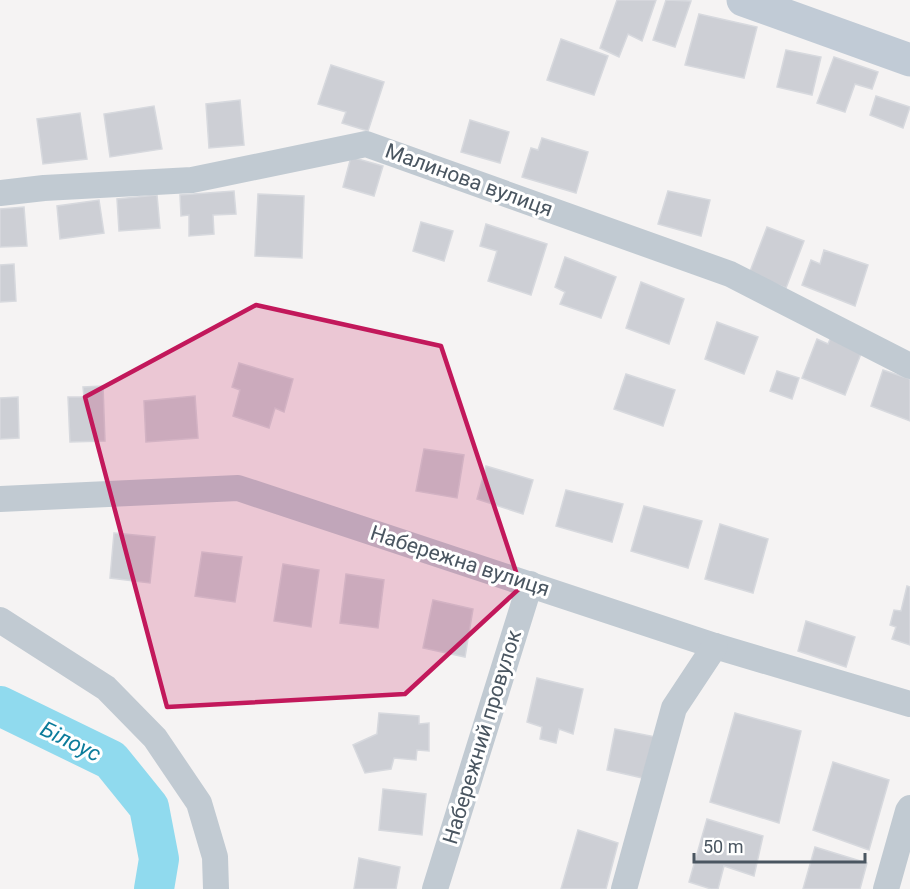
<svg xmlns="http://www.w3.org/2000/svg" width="910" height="889" font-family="Roboto,sans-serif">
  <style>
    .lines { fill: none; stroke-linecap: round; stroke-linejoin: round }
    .river { stroke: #90daee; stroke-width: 40 }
    .building { fill: #cdcfd5; stroke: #d7d9de; stroke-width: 1.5 }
    .street { stroke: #c1cad2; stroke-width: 26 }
    .secondary { stroke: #c1cbd6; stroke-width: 33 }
    .marked { fill: #c2185b; fill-opacity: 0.2; stroke: #c2185b; stroke-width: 4.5; stroke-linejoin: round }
    .labels { text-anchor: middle; stroke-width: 6; stroke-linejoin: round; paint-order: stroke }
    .street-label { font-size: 21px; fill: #4a5661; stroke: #fff }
    .water-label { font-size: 22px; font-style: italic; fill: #0c7c9b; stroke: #fff }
  </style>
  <rect width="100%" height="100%" fill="#f5f3f3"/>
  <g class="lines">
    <polyline class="river" points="0,706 111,760 149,807 159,859 154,889"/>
  </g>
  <g class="building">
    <polygon points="617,0 656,0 642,41 628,34 619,57 600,48"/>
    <polygon points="666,0 691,1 675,47 653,40"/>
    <polygon points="699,14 757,27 744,78 685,65"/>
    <polygon points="561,39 608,56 594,95 547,80"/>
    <polygon points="786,50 821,57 812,95 777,87"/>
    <polygon points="834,57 878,72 872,89 855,84 845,112 817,103"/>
    <polygon points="331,65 384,82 368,131 342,123 346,112 318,104"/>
    <polygon points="876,96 910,107 903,128 870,115"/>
    <polygon points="240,100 244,145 209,148 206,104"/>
    <polygon points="154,106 162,149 110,157 104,114"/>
    <polygon points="80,113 87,159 43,164 37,119"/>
    <polygon points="470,120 509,132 500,163 461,152"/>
    <polygon points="542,138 588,152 576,193 522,177 531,148 538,150"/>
    <polygon points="351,157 383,166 374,196 343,187"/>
    <polygon points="234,191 236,214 213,215 214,234 189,236 189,215 181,216 180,195"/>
    <polygon points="668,191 710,200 701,236 658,224"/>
    <polygon points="258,194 304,196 302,258 255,256"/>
    <polygon points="157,195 160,228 119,231 117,199"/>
    <polygon points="99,200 104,233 60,239 57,206"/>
    <polygon points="24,207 27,246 0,247 0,209"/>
    <polygon points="421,222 453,231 444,261 413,251"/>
    <polygon points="486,224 547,244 531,295 488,281 497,251 480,246"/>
    <polygon points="767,227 804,241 786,288 749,274"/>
    <polygon points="824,250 868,265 855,306 802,285 811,260 820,264"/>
    <polygon points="565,257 616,277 601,318 560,304 565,292 555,287"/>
    <polygon points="14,264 16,301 0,302 0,265"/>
    <polygon points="641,282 684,299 669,344 626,328"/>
    <polygon points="717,322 758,337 744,374 705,359"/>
    <polygon points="833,332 864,346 845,395 802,378 817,339 828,344"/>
    <polygon points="239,363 293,379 284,412 275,408 269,428 233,416 240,390 232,387"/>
    <polygon points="883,370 910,379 910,421 871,406"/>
    <polygon points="777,371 799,378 792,399 770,391"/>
    <polygon points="626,374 675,390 663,426 614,409"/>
    <polygon points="103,386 105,441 70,442 68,397 84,397 83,387"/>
    <polygon points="195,396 198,438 146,442 144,401"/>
    <polygon points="18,397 19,438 0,439 0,398"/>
    <polygon points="424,449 464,455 457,498 416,491"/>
    <polygon points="486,466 533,480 523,514 477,499"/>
    <polygon points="566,490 623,504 612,542 556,526"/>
    <polygon points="644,506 702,521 688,568 631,551"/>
    <polygon points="720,524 768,539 753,593 705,579"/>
    <polygon points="114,533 155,537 150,583 110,578"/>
    <polygon points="202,552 242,557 235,602 195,596"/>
    <polygon points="283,564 319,570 311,627 274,621"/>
    <polygon points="346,574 384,580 378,628 340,623"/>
    <polygon points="907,586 910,587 910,645 892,639 896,627 890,625 894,610 901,611"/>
    <polygon points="433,600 473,609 465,657 423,648"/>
    <polygon points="806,621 855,637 846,667 798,651"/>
    <polygon points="537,678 583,689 573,734 559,729 556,743 540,739 542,727 527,722"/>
    <polygon points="379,713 419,716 419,724 429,723 429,751 417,750 416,760 394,758 391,769 365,773 353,745 377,734"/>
    <polygon points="735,713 801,731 779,823 710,802"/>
    <polygon points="615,729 656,737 647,779 607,770"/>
    <polygon points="833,762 889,780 869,850 813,830"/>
    <polygon points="383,789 426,794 422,835 379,830"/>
    <polygon points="707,819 763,836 754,876 724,866 718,889 711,889 689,882"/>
    <polygon points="578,830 618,843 606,889 561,889"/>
    <polygon points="815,847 867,863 860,889 803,889"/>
    <polygon points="359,858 400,867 396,889 354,889"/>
  </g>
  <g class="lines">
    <g class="street">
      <polyline points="0,193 44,188 192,180 366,144 730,274 910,366"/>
      <polyline points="0,499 238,488 715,646 910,704"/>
      <polyline points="0,620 106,688 155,738 199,803 215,857 216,889"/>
      <polyline points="435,889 530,584"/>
      <polyline points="624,889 674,708 715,646"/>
      <polyline points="886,889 908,811 910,808"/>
    </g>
    <polyline class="secondary" points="743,0 910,60"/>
  </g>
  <path class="marked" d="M256 305 441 346 521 587 405 694 167 707 85 397Z"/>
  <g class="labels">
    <g class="street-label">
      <text transform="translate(469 180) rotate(20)" y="7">Малинова вулиця</text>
      <text transform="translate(460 561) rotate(18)" y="7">Набережна вулиця</text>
      <text transform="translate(482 737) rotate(-73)" y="7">Набережний провулок</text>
    </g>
    <g class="water-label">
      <text transform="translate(71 741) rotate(26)" y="8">Білоус</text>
    </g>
  </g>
  <path d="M694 853v9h171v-9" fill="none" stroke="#4a5661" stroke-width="3"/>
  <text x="703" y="853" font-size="18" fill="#4a5661" stroke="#ffffff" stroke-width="4.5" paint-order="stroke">50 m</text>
</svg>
